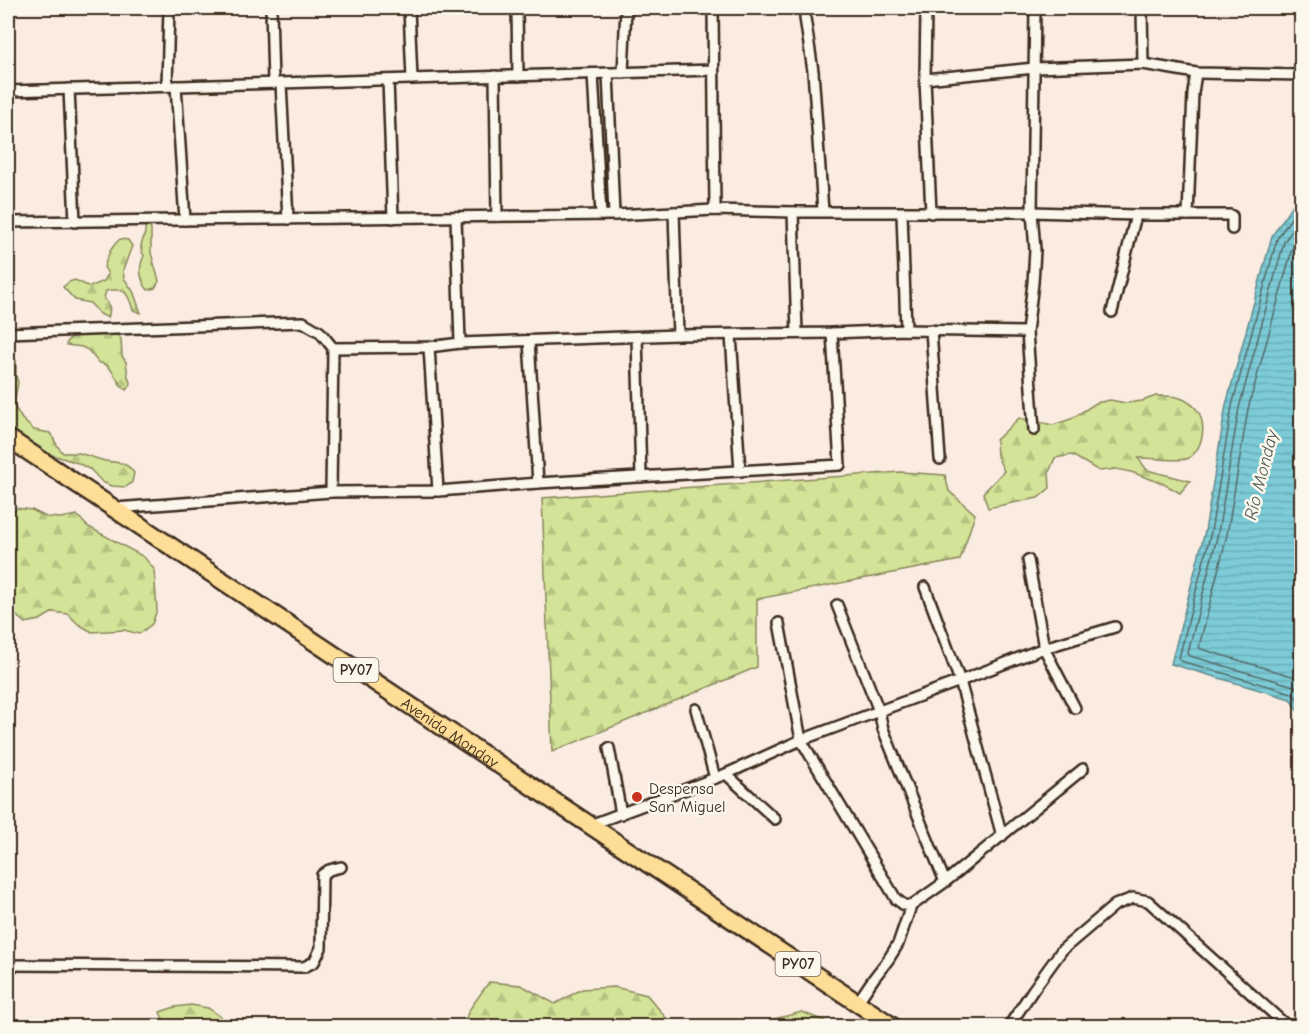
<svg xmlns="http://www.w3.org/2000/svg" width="1309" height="1034" font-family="'Comic Neue',sans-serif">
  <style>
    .forest { fill: url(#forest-firs); stroke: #87865a; stroke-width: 1.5 }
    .water { fill: url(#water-rules); stroke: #618b8d; stroke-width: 1.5 }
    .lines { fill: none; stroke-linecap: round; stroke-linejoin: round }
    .shore { stroke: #556a68; stroke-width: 1.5 }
    .street-casing { stroke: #3b2a1e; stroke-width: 14 }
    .highway-casing { stroke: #3b2a1e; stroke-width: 21 }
    .street { stroke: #fbf7ec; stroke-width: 9 }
    .highway { stroke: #fedd96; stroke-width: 16 }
    .poi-dot { fill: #c8321e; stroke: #fbf7ec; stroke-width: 2 }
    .labels { text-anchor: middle; stroke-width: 5; stroke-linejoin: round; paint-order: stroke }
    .shield { fill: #fbf7ec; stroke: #75685c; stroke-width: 1.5 }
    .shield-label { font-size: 15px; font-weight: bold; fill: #3b2a1e }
    .street-label { font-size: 16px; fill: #3b2a1e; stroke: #fbf7ec }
    .poi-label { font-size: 16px; fill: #3b2a1e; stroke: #fbf7ec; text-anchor: start }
    .water-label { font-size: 18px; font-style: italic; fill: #4e5a56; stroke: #fbf7ec }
  </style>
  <defs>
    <pattern id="forest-firs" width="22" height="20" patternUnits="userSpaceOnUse" patternTransform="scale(1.5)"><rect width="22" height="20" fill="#d3e397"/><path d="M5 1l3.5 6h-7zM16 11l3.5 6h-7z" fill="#b6c382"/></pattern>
    <pattern id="water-rules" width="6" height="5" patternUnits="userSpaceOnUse" patternTransform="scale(1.5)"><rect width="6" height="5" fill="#7bcbd7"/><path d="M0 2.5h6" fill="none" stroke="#6baeb8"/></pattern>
  </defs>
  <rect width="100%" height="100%" fill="#fbece2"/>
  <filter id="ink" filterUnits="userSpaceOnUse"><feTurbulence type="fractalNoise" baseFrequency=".0167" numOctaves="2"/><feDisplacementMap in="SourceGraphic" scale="12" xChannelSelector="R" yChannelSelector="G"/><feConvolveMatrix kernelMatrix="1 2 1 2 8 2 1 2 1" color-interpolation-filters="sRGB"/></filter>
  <g filter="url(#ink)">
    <g class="forest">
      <path d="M145 225 149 226 151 230V253L159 281 155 288 148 290C140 281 138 267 144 256 143 253 141 251 141 248 140 241 147 238 145 225Z"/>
      <path d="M120 239 128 240 132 246 123 270 124 278 133 291 141 313 133 310C128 293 126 287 106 291L104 298C110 305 111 309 108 318L100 314 90 303 75 300 63 287 69 282 75 280 90 287 104 281 108 274 104 267C108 256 110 247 120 239Z"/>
      <polygon points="116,333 121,339 122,356 126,362 128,377 131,385 126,390 120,384 112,371 106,365 98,362 88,350 82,347 66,345 68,340 74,335"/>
      <path d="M16 361V375L18 383 15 398 14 406 22 419 34 430 50 433C55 440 57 447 63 453H79L105 461 122 463 129 467 134 473 132 482 126 487 111 486 102 482 91 470 78 463 46 453 26 441 8 426V368Z"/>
      <path d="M1156 396C1166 396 1178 395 1188 402 1192 404 1199 411 1200 415 1206 429 1202 449 1189 458 1180 463 1150 457 1138 458L1147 470 1190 481 1180 493 1164 484 1131 472 1116 469 1099 471 1072 455 1055 458 1049 472 1050 488 1038 498 988 508 983 493 1004 471 997 456 996 440 1019 418 1053 425 1071 419 1096 403 1110 400 1126 403 1142 401Z"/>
      <polygon points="901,472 945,475 949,491 975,514 960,560 757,599 757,667 552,752 542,498"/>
      <polygon points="16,508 32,510 46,517 61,518 77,515 87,526 144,557 154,569 157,610 152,624 139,634 124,630 92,632 78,624 68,614 53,612 40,620 25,623 12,612 8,601 8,568 11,516"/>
      <polygon points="489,982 521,985 555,1004 582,989 614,987 647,995 667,1019 670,1026 463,1026 469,1010"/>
      <polygon points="191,1005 208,1008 234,1026 166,1026 160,1012 175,1007"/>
      <polygon points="802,1012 834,1025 835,1026 760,1026 770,1020"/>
    </g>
    <polygon class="water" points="1301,192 1301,716 1290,699 1171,664 1205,531 1226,405 1272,236"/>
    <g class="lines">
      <g class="shore">
        <polyline points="1302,202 1277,239 1232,406 1211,532 1179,658 1181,661 1292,693 1295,696 1302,705"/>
        <polyline points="1302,216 1284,242 1239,408 1218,533 1188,653 1190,656 1294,686 1302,691"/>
        <polyline points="1302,232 1293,246 1248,409 1227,535 1199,647 1201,649 1302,679"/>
      </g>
      <g class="street-casing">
        <g id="street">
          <polyline points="271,8 273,83"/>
          <polyline points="409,8 412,79"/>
          <polyline points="517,8 518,76"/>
          <polyline points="713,8 715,210"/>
          <polyline points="805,8 805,18 813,71 823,211"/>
          <polyline points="926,8 925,79 931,213"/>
          <polyline points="1142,8 1143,64"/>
          <polyline points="608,73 614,215"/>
          <polyline points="623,73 626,8"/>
          <polyline points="593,74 601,215"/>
          <polyline points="495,76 497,216"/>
          <polyline points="925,79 1035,68 1143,64 1196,73 1302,75"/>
          <polyline points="388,80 393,218"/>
          <polyline points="281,83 288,219"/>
          <polyline points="167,86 169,8"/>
          <polyline points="176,86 185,220"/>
          <polyline points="69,89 75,222"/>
          <polyline points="8,91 713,70"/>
          <polyline points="674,212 678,335"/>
          <polyline points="793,212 797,333"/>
          <polyline points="902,213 906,330"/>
          <polyline points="1188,215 1193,93 1196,73"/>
          <polyline points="456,217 460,343"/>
          <polyline points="8,222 614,215 715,210 793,212 1032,212 1136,215 1230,215 1232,216 1232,229"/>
          <polyline points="1112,312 1136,215"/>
          <polyline points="931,330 940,459"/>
          <polyline points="8,333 303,322 320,332 333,348 331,492"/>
          <polyline points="731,335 740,471"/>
          <polyline points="637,337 641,477"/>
          <polyline points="529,341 538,483"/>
          <polyline points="429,347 438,491"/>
          <polyline points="333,348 429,347 460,343 678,335 832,333 906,330 1027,332"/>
          <polyline points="1034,430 1027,332 1033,283 1035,250 1032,212 1035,8"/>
          <polyline points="115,508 331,492 438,491 538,483 840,465 832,333"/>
          <polyline points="1028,560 1044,648 1075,708"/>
          <polyline points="925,587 960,681 1002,836"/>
          <polyline points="837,605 879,711 883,729 945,882"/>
          <polyline points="779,623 801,740 896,899 904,905 911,906 945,882 1083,769"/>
          <polyline points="696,709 715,778"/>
          <polyline points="609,748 621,814"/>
          <polyline points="726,774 775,819"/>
          <polyline points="590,825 726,774 801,740 960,681 1044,648 1115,627"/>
          <polyline points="8,965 304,967 314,962 321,948 322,875 329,870 341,867"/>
          <polyline points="857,1003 874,978 888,960 898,944 911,906"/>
          <polyline points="1009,1026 1033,990 1062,950 1115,905 1133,898 1148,901 1287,1026"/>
        </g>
      </g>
      <g class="highway-casing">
        <g id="highway">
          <path id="s1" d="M8 438 892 1026"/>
        </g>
      </g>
      <use href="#street" class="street"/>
      <use href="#highway" class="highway"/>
    </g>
  </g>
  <circle class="poi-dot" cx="637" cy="797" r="6"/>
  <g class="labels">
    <g class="shield">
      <rect x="333.5" y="658" width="45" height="24" rx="4.5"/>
      <rect x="775.5" y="952" width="45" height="24" rx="4.5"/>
    </g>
    <g class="shield-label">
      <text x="356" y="675">PY07</text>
      <text x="798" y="969">PY07</text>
    </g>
    <g class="street-label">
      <text dy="6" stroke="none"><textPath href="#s1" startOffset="531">Avenida Monday</textPath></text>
    </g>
    <g class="poi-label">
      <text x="649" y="794">Despensa<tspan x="649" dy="18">San Miguel</tspan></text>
    </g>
    <g class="water-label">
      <text transform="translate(1261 475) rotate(-76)" y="6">Río Monday</text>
    </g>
  </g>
  <rect width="1309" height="1034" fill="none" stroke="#fbf7ec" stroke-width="30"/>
  <rect x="15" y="15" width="1279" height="1004" fill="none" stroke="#3b2a1e" stroke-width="2" filter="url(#ink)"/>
</svg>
